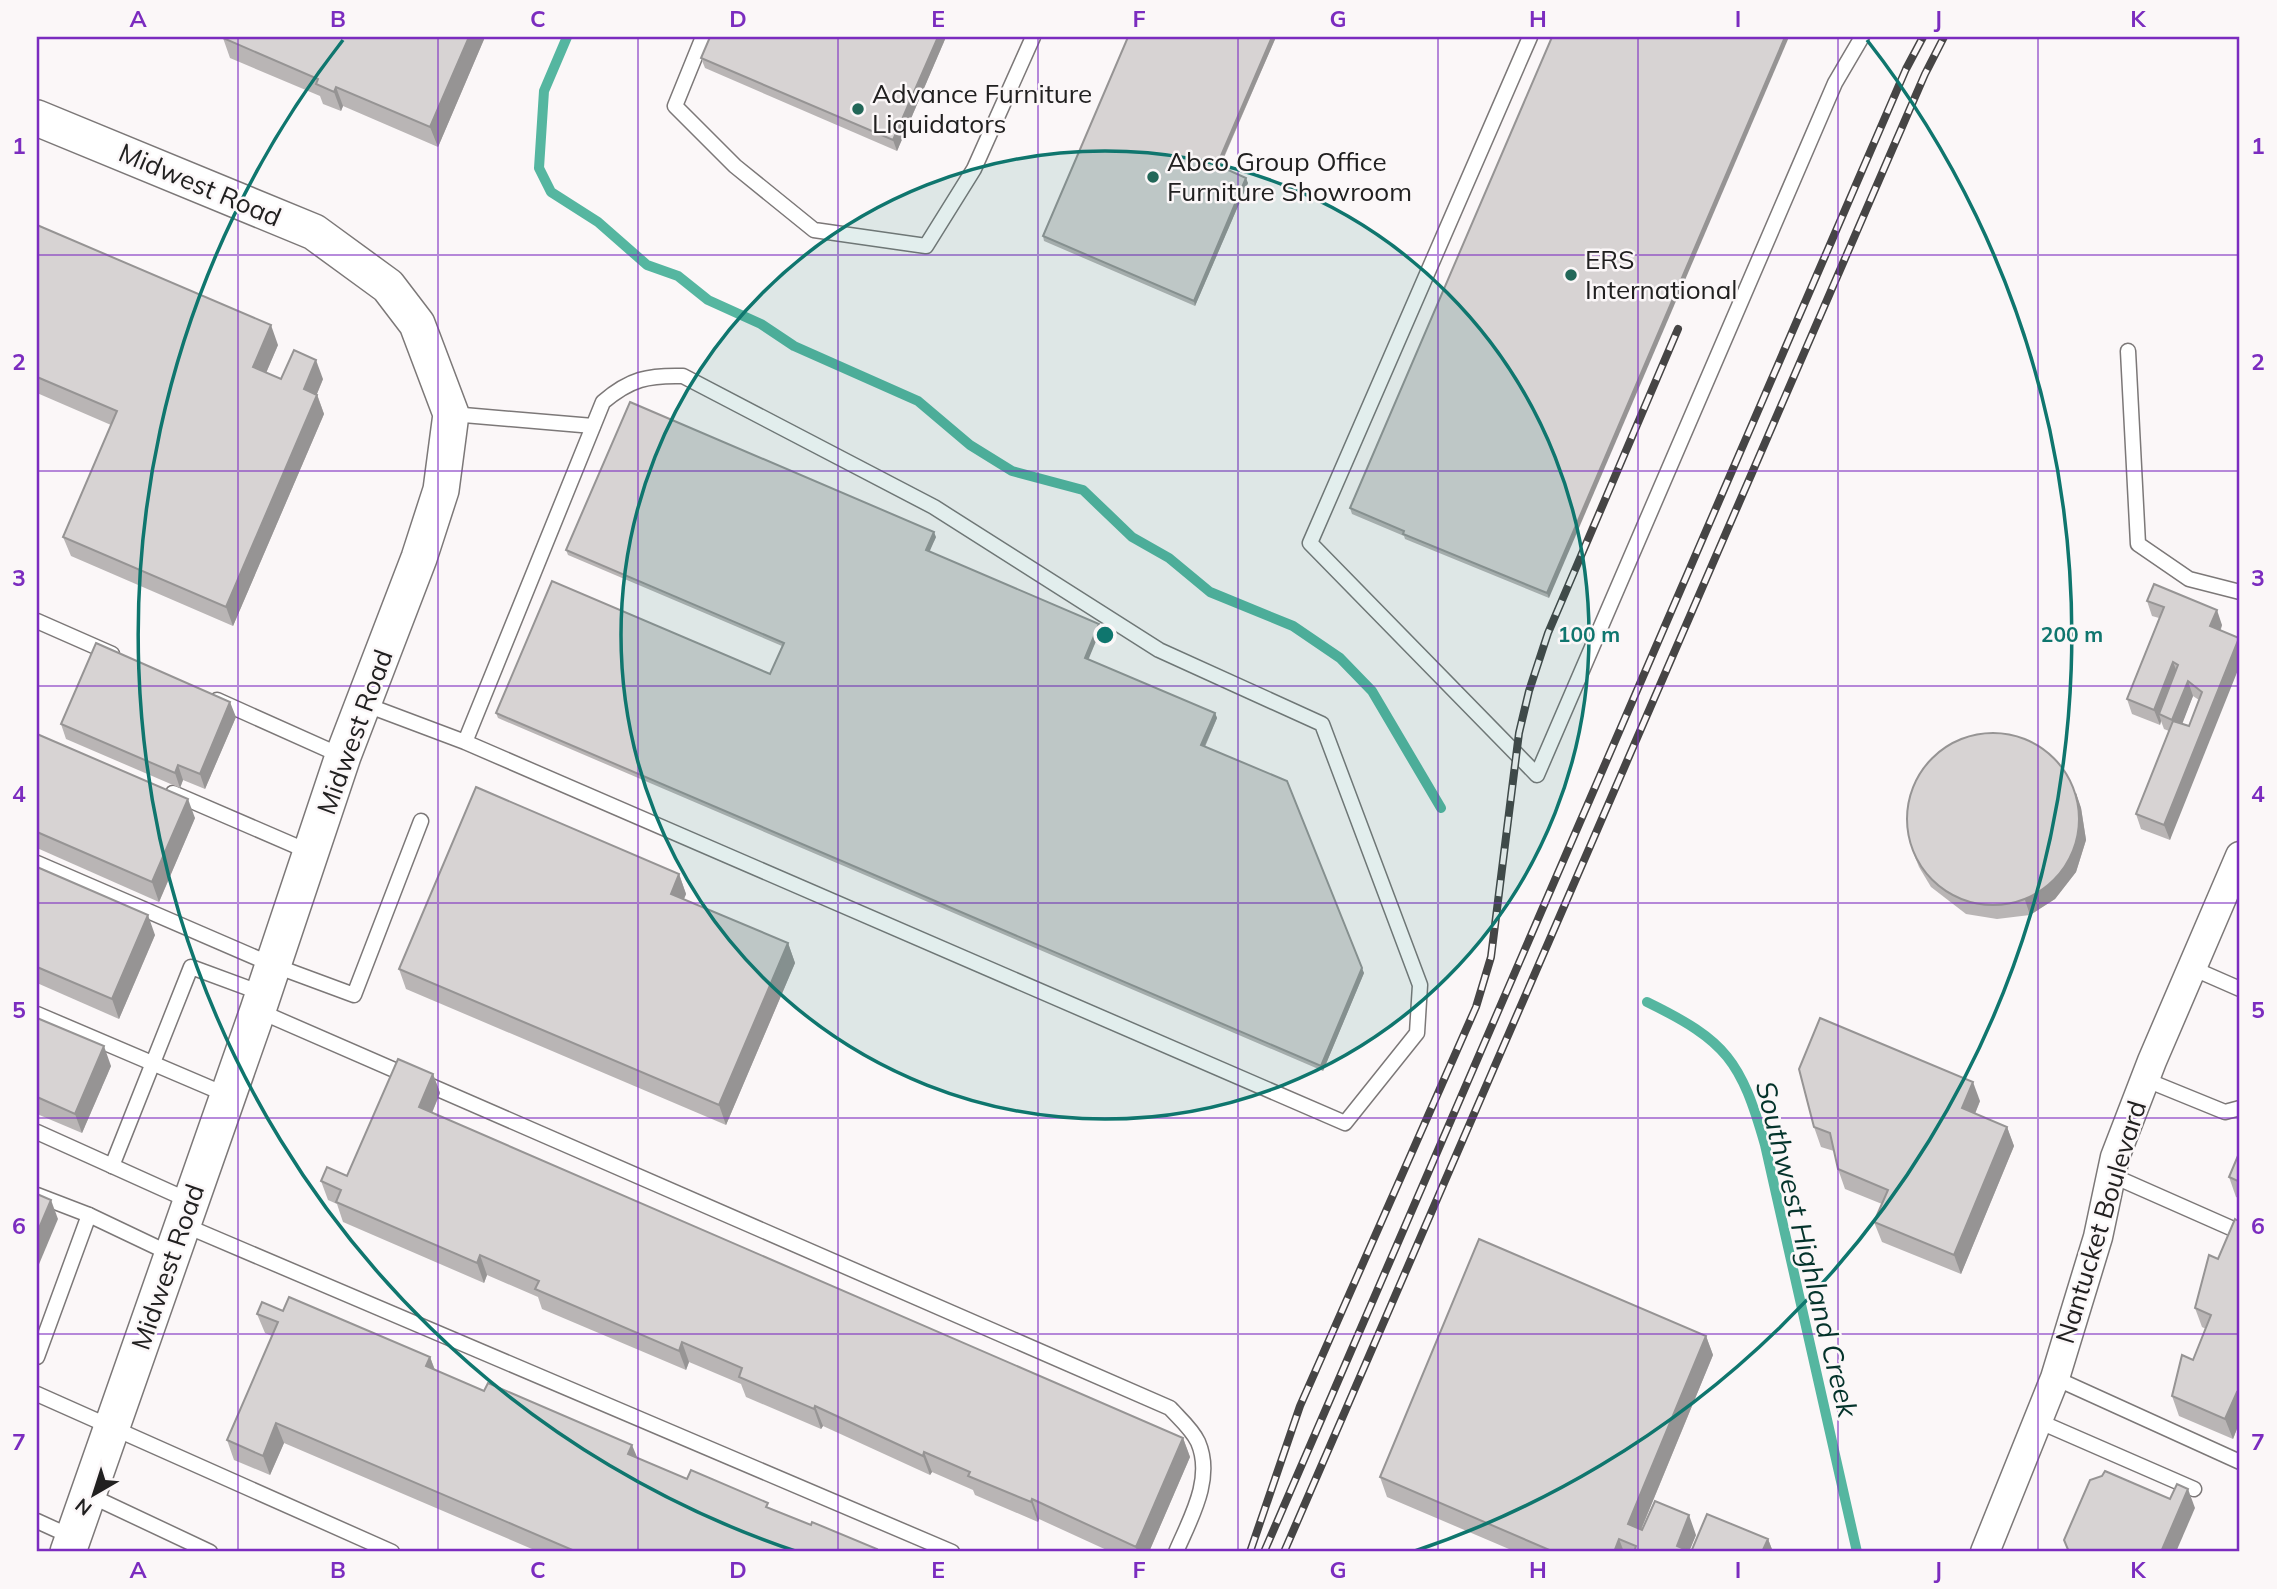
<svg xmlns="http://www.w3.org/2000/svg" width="2277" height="1589" font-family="Mulish,sans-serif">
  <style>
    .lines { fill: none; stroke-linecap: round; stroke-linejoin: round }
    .stream { stroke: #55b6a0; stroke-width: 10 }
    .service-casing { stroke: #7c7878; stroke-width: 17 }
    .minor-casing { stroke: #7c7878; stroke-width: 31 }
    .tertiary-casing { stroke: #7c7878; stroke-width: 38 }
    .service { stroke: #fff; stroke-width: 14 }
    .minor { stroke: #fff; stroke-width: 28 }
    .tertiary { stroke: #fff; stroke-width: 35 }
    .rail-casing { stroke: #464545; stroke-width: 8 }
    .rail { stroke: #fbf7f8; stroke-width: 5; stroke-dasharray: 16; stroke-linecap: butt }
    .wall { fill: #b9b5b5; fill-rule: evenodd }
    .shaded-wall { fill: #969494 }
    .building { fill: #d7d3d3; stroke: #969494; stroke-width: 2 }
    .grid { fill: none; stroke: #7b2cbf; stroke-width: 2; stroke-opacity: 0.55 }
    .ring { fill: none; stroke: #0f766e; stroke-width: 3.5 }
    .poi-dot { fill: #226758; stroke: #fbf7f8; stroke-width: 2.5 }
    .labels { text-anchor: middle; stroke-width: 5; stroke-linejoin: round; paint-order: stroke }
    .poi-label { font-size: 26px; fill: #212020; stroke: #fbf7f8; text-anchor: start }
    .street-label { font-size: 26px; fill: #212020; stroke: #fbf7f8 }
    .water-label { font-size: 28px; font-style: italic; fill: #04332b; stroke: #fbf7f8 }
    .centre { fill: #0f766e; stroke: #fbf7f8; stroke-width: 3.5 }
    .ring-label { font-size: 21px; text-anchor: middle; font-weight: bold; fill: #0f766e; stroke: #fbf7f8; stroke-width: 5; stroke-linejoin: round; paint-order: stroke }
    .neatline { fill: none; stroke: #7b2cbf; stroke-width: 2.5 }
    .grid-label { font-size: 23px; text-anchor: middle; font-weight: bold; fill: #7b2cbf }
  </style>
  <rect width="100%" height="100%" fill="#fbf7f8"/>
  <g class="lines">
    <g class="stream">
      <polyline points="567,37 544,91 539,168 551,192 598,222 647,265 678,276 708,300 761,324 794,346 918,401 970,445 1012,471 1083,490 1132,537 1169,558 1210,592 1293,626 1340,658 1372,691 1441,808"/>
      <path d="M1647 1002C1727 1041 1741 1061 1765 1145L1857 1552"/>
    </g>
    <g class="service-casing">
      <g id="service">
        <polyline points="703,37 675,106 735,166 814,230 926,246 974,169 1033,37"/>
        <polyline points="1530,37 1310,543 1537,775 1835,83 1862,37"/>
        <polyline points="2128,351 2138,544 2189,579 2240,592"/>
        <polyline points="452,414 593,426"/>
        <polyline points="37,621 112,654"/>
        <polyline points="217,700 342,756"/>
        <path d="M364 704 465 742 1345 1123 1417 1033 1420 985 1322 724 1159 650 934 507 683 376C648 375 630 379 603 402L465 742"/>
        <polyline points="173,793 312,853"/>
        <polyline points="37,863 273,965 354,995 421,821"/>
        <polyline points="2192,968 2240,989"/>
        <path d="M259 1011 1170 1408C1179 1418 1192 1429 1198 1442 1214 1479 1190 1519 1176 1552"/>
        <polyline points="37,1014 227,1095"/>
        <polyline points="2144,1079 2225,1112 2240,1108"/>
        <polyline points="37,1132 190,1201"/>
        <polyline points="112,1166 191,967 264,994"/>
        <polyline points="2111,1175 2240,1232"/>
        <polyline points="37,1195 89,1215 171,1254"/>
        <polyline points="184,1225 952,1552"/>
        <polyline points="37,1357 89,1215"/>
        <polyline points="2055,1378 2240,1462"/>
        <polyline points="37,1394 392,1552"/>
        <polyline points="2038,1421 2194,1489"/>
        <polyline points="89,1495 210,1552"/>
        <polyline points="37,1521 72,1537"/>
      </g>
    </g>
    <g class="minor-casing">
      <polyline id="minor" points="1985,1552 2055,1378 2098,1237 2115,1157 2152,1061 2240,856"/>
    </g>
    <g class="tertiary-casing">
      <polyline id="tertiary" points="37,118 314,232 388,286 417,324 451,414 441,490 419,558 343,756 258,1010 68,1552"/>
    </g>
    <use href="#service" class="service"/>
    <use href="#minor" class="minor"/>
    <use href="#tertiary" class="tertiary"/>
    <g class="rail-casing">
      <g id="rail">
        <polyline points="1250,1552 1300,1406 1476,1007 1491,957 1519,733 1529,691 1548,633 1678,329"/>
        <polyline points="1264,1552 1906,69 1923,37"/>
        <polyline points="1284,1552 1925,74 1944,37"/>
      </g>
    </g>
    <use href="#rail" class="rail"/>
  </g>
  <g class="wall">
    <polygon points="224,37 485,37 438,147 343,106 341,111 323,104 320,96 230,58 223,38"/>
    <polygon points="946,37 897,151 705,68 701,58"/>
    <polygon points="1128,37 1276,37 1220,167 1248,183 1195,306 1044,241 1043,236"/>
    <polygon points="1552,37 1549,598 1405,539 1404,536 1352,514 1350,508"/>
    <polygon points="37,225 278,345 266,373 281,379 323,379 317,394 324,414 233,626 71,556 63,537 111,425 37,393"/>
    <polygon points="936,537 929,551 1099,624 1101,629 1088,659 1215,713 1217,718 1205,747 1364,973 1323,1071 498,718 496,713 770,674 782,646 568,555 566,550"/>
    <path d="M2147 601 2222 625 2170 840 2141 829 2136 814 2169 731 2164 729 2161 721 2160 725 2132 714 2127 699 2159 618 2152 616ZM2193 696 2199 700 2189 726 2182 723Z"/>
    <polygon points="236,717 205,789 183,780 180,788 66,739 61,724"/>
    <polygon points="37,734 195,818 159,902 37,848"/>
    <polygon points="2076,793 2081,808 2086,840 2076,872 2055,899 2030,915 1997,919 1966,914 1931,887 1919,867 1913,852"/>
    <polygon points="37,867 155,935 119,1019 37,983"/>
    <polygon points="679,874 686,894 684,899 788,943 795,963 726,1125 406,989 399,969"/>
    <polygon points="37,1018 111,1066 82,1133 37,1114"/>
    <polygon points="433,1074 440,1093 432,1113 1183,1438 1190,1457 1149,1552 1111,1552 1039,1519 1038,1522 975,1495 973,1490 932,1472 930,1475 823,1426 821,1429 746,1397 741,1384 689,1362 686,1370 542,1309 538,1297 487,1275 484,1283 343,1222 337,1204 328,1200 321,1181 347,1176"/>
    <polygon points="1980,1101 1975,1114 2007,1127 2014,1146 1961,1274 1882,1242 1874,1222 1882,1204 1845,1189 1838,1169 1834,1151 1821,1147 1814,1127"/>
    <polygon points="2240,1151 2240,1199 2236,1197 2229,1177"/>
    <polygon points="2240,1222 2240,1421 2233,1439 2179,1416 2172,1396 2193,1360 2206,1329 2202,1327 2195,1308 2218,1259"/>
    <polygon points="283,1311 430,1357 435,1370 687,1479 770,1508 811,1525 877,1549 878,1552 539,1552 284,1443 270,1475 234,1460 227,1440 272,1336 265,1333 257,1314"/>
    <polygon points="1706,1336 1713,1355 1641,1530 1696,1535 1689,1551 1691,1552 1768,1539 1773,1552 1516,1552 1387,1497 1380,1477"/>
  </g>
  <g class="shaded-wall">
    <polygon points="469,37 485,37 438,147 430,127"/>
    <polygon points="938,37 946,37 897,151 893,140"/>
    <polygon points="1272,37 1276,37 1218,170 1217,165"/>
    <polygon points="1785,37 1789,37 1549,598 1547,593"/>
    <polygon points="336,87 343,106 341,111 334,92"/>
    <polygon points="1246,178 1248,183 1195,306 1194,301"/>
    <polygon points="271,325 278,345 260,387 253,367"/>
    <polygon points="316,360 323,379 311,408 304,389"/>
    <polygon points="317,395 324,414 233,626 226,607"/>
    <polygon points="934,532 936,537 928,555 926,550"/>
    <polygon points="2217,610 2222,625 2216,641 2210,626"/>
    <polygon points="1099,624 1101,629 1087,663 1085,658"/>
    <polygon points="2239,638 2240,665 2170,840 2164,825"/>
    <polygon points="2173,662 2179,677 2159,714 2161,721 2160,725 2154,710"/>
    <polygon points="2188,681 2193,696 2178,735 2172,720"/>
    <polygon points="230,702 236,717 205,789 200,774"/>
    <polygon points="1215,713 1217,718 1203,750 1201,745"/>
    <polygon points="178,765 183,780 180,788 175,773"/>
    <polygon points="2076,793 2081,808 2086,840 2076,872 2055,899 2030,915 2025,900"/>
    <polygon points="188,799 195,818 159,902 152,882"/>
    <polygon points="679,874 686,894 678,913 671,894"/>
    <polygon points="148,915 155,935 119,1019 112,999"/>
    <polygon points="788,943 795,963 726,1125 719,1105"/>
    <polygon points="1362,968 1364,973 1323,1071 1321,1066"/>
    <polygon points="104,1046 111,1066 82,1133 75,1114"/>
    <polygon points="433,1074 440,1093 426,1127 419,1107"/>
    <polygon points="1973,1082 1980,1101 1969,1128 1962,1108"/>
    <polygon points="2007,1127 2014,1146 1961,1274 1954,1255"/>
    <polygon points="51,1200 58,1219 37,1269 37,1233"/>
    <polygon points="480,1255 487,1275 484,1283 477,1263"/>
    <polygon points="1706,1336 1713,1355 1635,1544 1628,1524"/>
    <polygon points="682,1342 689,1362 686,1370 679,1351"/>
    <polygon points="430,1357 437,1376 426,1366"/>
    <polygon points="2237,1392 2240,1401 2240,1421 2233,1439 2225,1419"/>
    <polygon points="815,1406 823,1426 821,1429 814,1409"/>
    <polygon points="276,1423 284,1443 270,1475 263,1456"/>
    <polygon points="1183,1438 1190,1457 1149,1552 1137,1552 1136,1547"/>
    <polygon points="632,1445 640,1464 628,1454"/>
    <polygon points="924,1452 932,1472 930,1475 923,1456"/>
    <polygon points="2188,1489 2195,1508 2176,1552 2161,1552"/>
    <polygon points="1032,1499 1039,1519 1038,1522 1031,1502"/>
    <polygon points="1689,1515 1696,1535 1689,1552 1677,1546"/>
    <polygon points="1619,1539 1624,1552 1614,1552"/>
    <polygon points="1768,1539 1773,1552 1762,1552"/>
  </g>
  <g class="building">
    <polygon points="224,37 469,37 430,127 336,87 334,92 316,84 318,79 223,38"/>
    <polygon points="710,37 938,37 893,140 701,58"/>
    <polygon points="1128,37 1272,37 1217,165 1246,178 1194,301 1043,236"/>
    <polygon points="1552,37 1785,37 1547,593 1403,534 1404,531 1350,508"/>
    <polygon points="37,225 271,325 253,367 281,379 294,350 316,360 304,389 317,395 226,607 63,537 117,411 37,377"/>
    <polygon points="630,402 934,532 926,550 1099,624 1085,658 1215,713 1201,745 1287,781 1362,968 1321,1066 496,713 552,581 770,674 784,643 566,550"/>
    <polygon points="2154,584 2217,610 2210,626 2239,638 2164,825 2136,814 2173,721 2189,726 2202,692 2188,681 2172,720 2159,714 2178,665 2173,662 2154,710 2127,699 2164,607 2147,601"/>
    <polygon points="96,643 230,702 200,774 178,765 175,773 61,724"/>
    <circle cx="1993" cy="819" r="86"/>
    <polygon points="37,734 188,799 152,882 37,832"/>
    <polygon points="476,787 679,874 671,894 788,943 719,1105 399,969"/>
    <polygon points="37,867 148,915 112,999 37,967"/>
    <polygon points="37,1018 104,1046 75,1114 37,1097"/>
    <polygon points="1820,1018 1973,1082 1962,1108 2007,1127 1954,1255 1874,1222 1888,1190 1838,1169 1830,1133 1814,1127 1799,1069"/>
    <polygon points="398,1059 433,1074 419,1107 1183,1438 1136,1547 1032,1499 1031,1502 968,1476 970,1472 924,1452 923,1456 815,1406 814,1409 739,1377 742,1368 682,1342 679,1351 535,1289 539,1281 480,1255 477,1263 336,1202 341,1190 321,1181 327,1167 347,1176"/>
    <polygon points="2240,1151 2240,1182 2229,1177"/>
    <polygon points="37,1194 51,1200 37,1233"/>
    <polygon points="2235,1219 2240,1222 2240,1393 2237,1392 2225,1419 2172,1396 2182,1355 2193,1360 2211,1315 2195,1308 2209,1255 2218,1259"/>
    <polygon points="1479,1239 1706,1336 1628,1524 1642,1530 1655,1501 1689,1515 1677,1546 1691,1552 1707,1514 1768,1539 1762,1552 1634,1552 1636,1546 1619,1539 1614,1552 1554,1552 1380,1477"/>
    <polygon points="289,1297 430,1357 426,1366 484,1391 488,1383 632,1445 628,1454 687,1479 691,1470 768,1503 766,1507 811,1525 812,1522 877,1549 876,1552 577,1552 276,1423 263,1456 227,1440 278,1322 257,1314 262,1302 283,1311"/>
    <polygon points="2105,1471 2170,1499 2177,1484 2188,1489 2161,1552 2069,1552 2064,1540 2090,1480 2102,1476"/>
  </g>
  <path class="grid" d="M238 37V1552M438 37V1552M638 37V1552M838 37V1552M1038 37V1552M1238 37V1552M1438 37V1552M1638 37V1552M1838 37V1552M2038 37V1552M37 255H2240M37 471H2240M37 686H2240M37 903H2240M37 1118H2240M37 1334H2240"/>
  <circle cx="1105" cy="635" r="484" fill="#0f766e" fill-opacity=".12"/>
  <g class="ring">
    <circle cx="1105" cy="635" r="484"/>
    <path d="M798 1552A967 967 0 0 1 343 40M1867 40A967 967 0 0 1 1412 1552"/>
  </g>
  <g class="poi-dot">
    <circle cx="858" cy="109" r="7"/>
    <circle cx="1153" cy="177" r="7"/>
    <circle cx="1571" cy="275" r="7"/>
  </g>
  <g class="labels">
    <g class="poi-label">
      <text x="872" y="103">Advance Furniture<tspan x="872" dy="30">Liquidators</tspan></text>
      <text x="1167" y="171">Abco Group Office<tspan x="1167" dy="30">Furniture Showroom</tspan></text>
      <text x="1585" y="269">ERS<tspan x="1585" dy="30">International</tspan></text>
    </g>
    <g class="street-label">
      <text transform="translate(200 185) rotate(23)" y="9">Midwest Road</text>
      <text transform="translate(355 732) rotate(-70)" y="9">Midwest Road</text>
      <text transform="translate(2101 1222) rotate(-73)" y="9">Nantucket Boulevard</text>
      <text transform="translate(168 1267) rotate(-71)" y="9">Midwest Road</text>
    </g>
    <g class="water-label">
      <text transform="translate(1807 1249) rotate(76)" y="10">Southwest Highland Creek</text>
    </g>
  </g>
  <circle cx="1105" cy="635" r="10" class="centre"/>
  <g class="ring-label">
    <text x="1589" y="642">100 m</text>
    <text x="2072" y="642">200 m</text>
  </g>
  <rect width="2277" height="1589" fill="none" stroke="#fbf7f8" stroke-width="77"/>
  <g transform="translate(94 1494) rotate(219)" stroke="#fbf7f8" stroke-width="5" paint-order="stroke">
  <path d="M0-5L12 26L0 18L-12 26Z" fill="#212020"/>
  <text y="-10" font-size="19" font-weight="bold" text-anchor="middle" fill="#212020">N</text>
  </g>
  <rect x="38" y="38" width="2200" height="1512" class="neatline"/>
  <g class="grid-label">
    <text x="138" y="27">A</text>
    <text x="338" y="27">B</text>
    <text x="538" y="27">C</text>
    <text x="738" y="27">D</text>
    <text x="938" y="27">E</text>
    <text x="1139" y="27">F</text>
    <text x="1338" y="27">G</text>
    <text x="1538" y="27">H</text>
    <text x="1738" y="27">I</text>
    <text x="1938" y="27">J</text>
    <text x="2138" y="27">K</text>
    <text x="19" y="154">1</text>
    <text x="2258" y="154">1</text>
    <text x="19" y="370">2</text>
    <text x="2258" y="370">2</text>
    <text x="19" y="586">3</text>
    <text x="2258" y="586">3</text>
    <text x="19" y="802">4</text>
    <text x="2258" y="802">4</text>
    <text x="19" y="1018">5</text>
    <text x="2258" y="1018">5</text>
    <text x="19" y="1234">6</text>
    <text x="2258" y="1234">6</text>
    <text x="19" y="1450">7</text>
    <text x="2258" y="1450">7</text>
    <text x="138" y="1578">A</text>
    <text x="338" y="1578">B</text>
    <text x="538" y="1578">C</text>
    <text x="738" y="1578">D</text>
    <text x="938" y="1578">E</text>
    <text x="1139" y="1578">F</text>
    <text x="1338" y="1578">G</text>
    <text x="1538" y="1578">H</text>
    <text x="1738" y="1578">I</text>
    <text x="1938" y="1578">J</text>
    <text x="2138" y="1578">K</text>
  </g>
</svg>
